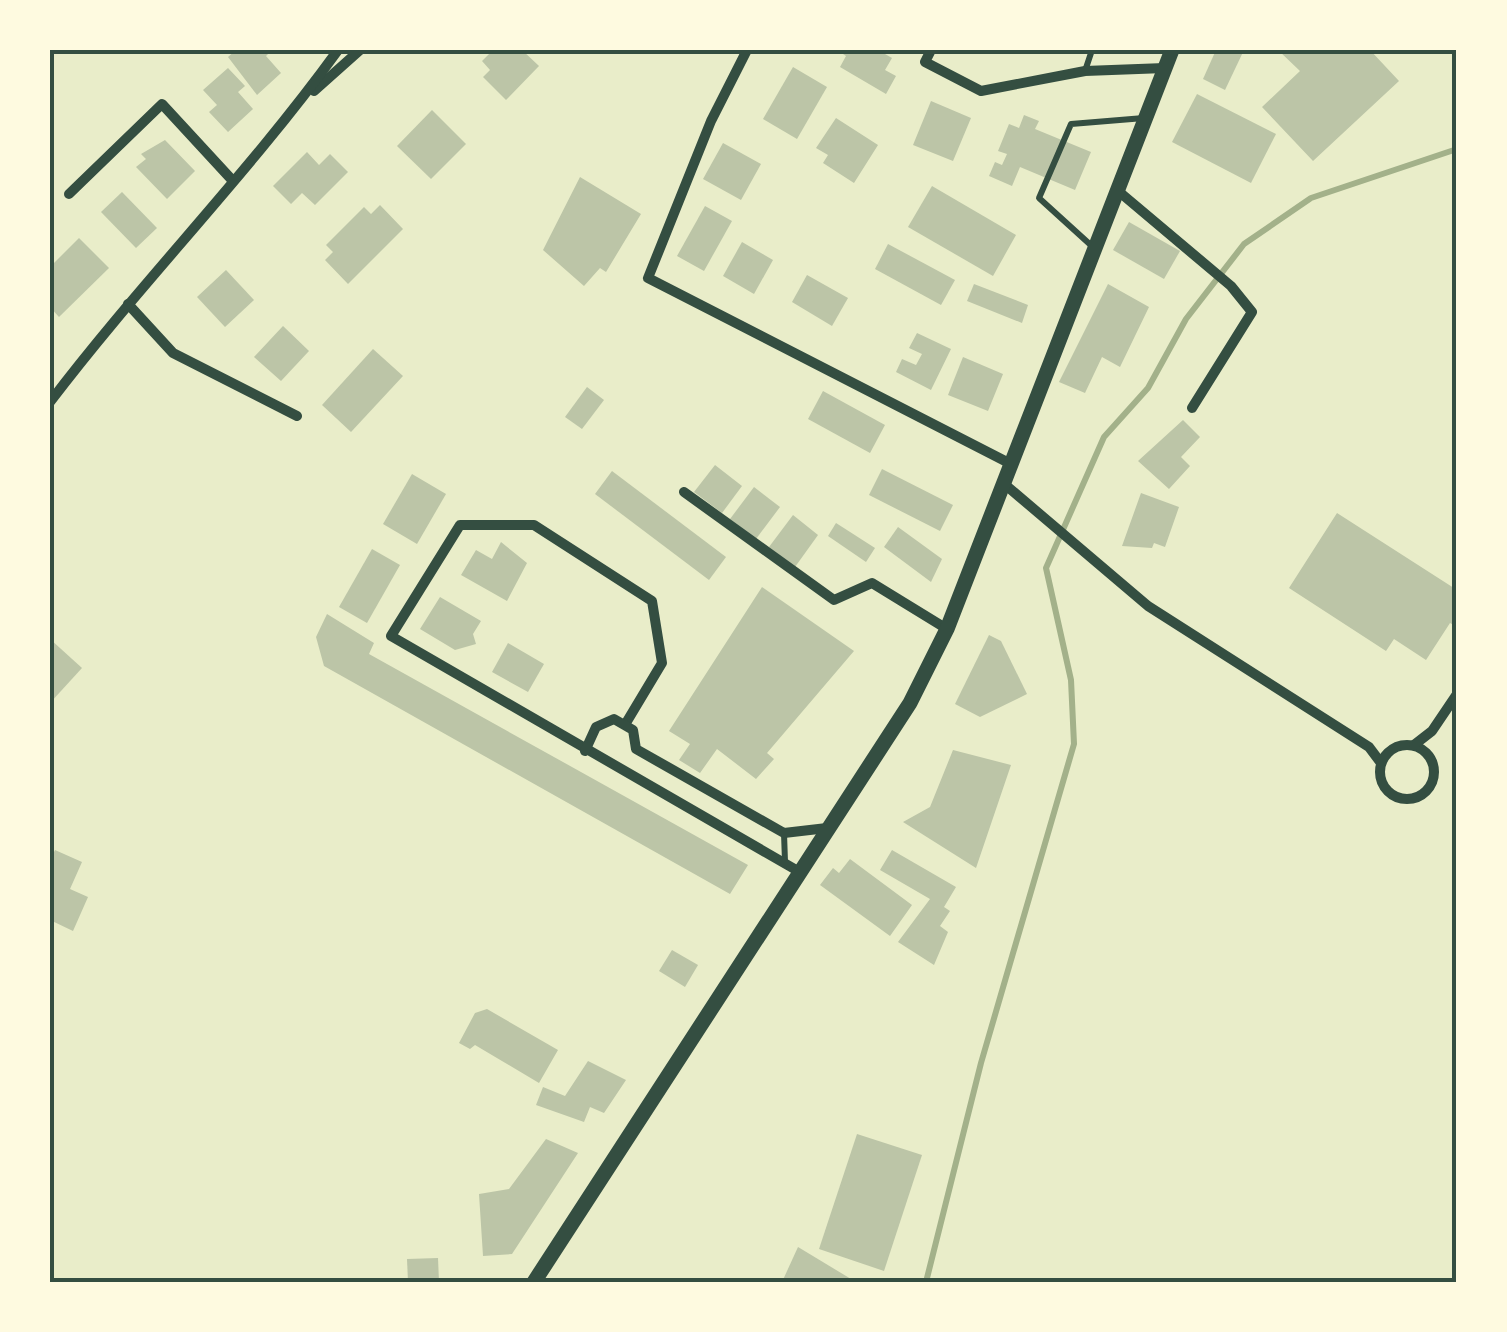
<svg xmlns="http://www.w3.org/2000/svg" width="1507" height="1332" font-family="'Work Sans',sans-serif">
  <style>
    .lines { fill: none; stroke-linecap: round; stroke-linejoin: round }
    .stream { stroke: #a3b18a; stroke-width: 6 }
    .building { fill: #bcc5a7 }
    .service { stroke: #344e41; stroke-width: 6 }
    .minor { stroke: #344e41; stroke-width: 10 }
    .tertiary { stroke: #344e41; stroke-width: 15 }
    .neatline { fill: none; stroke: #344e41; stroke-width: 4 }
  </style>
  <rect width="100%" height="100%" fill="#e9edc9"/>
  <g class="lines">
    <polyline class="stream" points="926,1282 981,1063 1074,744 1071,680 1046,568 1104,437 1148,388 1186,319 1244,244 1311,198 1457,149"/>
  </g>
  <g class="building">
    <polygon points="236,50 272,50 266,56 281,73 257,95 228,57"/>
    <polygon points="493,50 522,50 539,66 506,100 483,77 490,70 482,61"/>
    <polygon points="837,50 878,50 892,58 885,70 896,76 886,94 840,67 846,56"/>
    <polygon points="1216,50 1244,50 1225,90 1203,79"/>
    <polygon points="1278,50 1370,50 1399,81 1313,161 1262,107 1300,71"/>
    <polygon points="793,67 827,87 797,139 763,119"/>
    <polygon points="228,68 245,86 238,92 253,109 228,132 209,112 217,105 203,90"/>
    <polygon points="1197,94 1276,134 1251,183 1172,142"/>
    <polygon points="931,101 971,118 953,161 913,145"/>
    <polygon points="432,110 466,144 431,179 397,146"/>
    <polygon points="1024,115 1039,121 1035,129 1091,152 1075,190 1020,167 1012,186 989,176 995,162 1002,165 1007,154 998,151 1009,124 1019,128"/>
    <polygon points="836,118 878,145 854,183 823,163 828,155 816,148"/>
    <polygon points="165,140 195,171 167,199 136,167 146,159 141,154"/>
    <polygon points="723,143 761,164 741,200 703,179"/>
    <polygon points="307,152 319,165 330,154 348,172 315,205 302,193 291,204 273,186"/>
    <polygon points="580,177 641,214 606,272 600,268 584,286 543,250"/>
    <polygon points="932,186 1016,235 993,276 908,227"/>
    <polygon points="122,192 157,228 136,248 101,212"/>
    <polygon points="380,205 403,229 348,284 325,260 333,252 326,245 364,207 371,214"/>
    <polygon points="705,206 732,221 704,271 677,256"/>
    <polygon points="1129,222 1180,251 1164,279 1113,250"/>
    <polygon points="79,238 109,268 59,317 50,307 50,267"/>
    <polygon points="742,242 773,260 754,294 723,276"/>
    <polygon points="888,244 955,280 941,305 875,269"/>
    <polygon points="226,270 254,300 225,327 197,297"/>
    <polygon points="807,275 848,298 832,326 792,302"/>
    <polygon points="974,284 1028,305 1022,323 967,301"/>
    <polygon points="1108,284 1149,307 1120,367 1102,357 1085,393 1059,382"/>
    <polygon points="283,326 309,351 281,381 254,357"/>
    <polygon points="917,333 951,349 931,390 896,372 902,359 916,365 922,354 909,348"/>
    <polygon points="373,349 403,376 351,432 322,405"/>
    <polygon points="963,357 1003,374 988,411 948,395"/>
    <polygon points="587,387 604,400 582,429 565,417"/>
    <polygon points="823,391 885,425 870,453 808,419"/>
    <polygon points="1183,420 1200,437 1181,457 1190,466 1169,489 1138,461"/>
    <polygon points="715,465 742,486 722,513 694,492"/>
    <polygon points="882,469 953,505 940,531 869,495"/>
    <polygon points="612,471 726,557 709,580 595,494"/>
    <polygon points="412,474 446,494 417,544 383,524"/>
    <polygon points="754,487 780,507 756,539 730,519"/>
    <polygon points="1141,493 1179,507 1165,547 1154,543 1152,548 1122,546"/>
    <polygon points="1337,513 1457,590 1457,627 1450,623 1426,660 1394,639 1386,651 1289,588"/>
    <polygon points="793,515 818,535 795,567 769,547"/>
    <polygon points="836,523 875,548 866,562 828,536"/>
    <polygon points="898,527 942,559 931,582 884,547"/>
    <polygon points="501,542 527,563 507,601 461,575 476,550 492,559"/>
    <polygon points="372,549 400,565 367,623 339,607"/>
    <polygon points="762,587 854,651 767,753 774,759 756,779 717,749 700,773 679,760 690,744 669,731"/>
    <polygon points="440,597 481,621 473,634 476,644 455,650 420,629"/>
    <polygon points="327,614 374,643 369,654 748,865 730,894 324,666 316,637"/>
    <polygon points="989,635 1001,641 1027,694 980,717 955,704"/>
    <polygon points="50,639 82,668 50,703"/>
    <polygon points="508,643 544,664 528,692 492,672"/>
    <polygon points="953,750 1011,765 976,868 903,822 930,807"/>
    <polygon points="55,850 82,862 70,889 88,897 73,931 50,920 50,860"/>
    <polygon points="892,850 956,887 944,907 950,911 940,926 948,932 934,965 898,942 930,899 880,870"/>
    <polygon points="850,859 912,905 890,936 820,885 833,868 839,873"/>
    <polygon points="672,950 698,965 685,987 659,971"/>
    <polygon points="487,1009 558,1050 539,1083 475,1045 470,1049 459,1043 475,1013"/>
    <polygon points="588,1061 626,1080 604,1113 590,1107 584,1122 536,1105 543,1087 565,1096"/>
    <polygon points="857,1134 922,1155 884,1271 819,1249"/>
    <polygon points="546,1139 578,1153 512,1254 483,1256 479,1194 509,1189"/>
    <polygon points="798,1247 856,1282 782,1282"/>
    <polygon points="438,1258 439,1282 408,1282 407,1259"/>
  </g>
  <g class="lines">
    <g class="service">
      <polyline points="1085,71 1092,50"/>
      <polyline points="1094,248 1039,198 1071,124 1144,118"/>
      <polyline points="784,833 785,862"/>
    </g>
    <g class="minor">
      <polyline points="747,50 711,121 648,278 1009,463"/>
      <polyline points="931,50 925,62 981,91 1085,71 1165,68"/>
      <polyline points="314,91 360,50"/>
      <polyline points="1117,190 1231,286 1252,312 1192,408"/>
      <polyline points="69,194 162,104 233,181"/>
      <polyline points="128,304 173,353 297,416"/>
      <path d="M50 402C142 281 249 173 338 50"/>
      <polyline points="1002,482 1148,606 1369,747 1381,763"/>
      <polyline points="684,492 834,600 872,583 947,629"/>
      <polyline points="626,723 662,663 652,601 534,525 460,525 391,636 798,871"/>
      <circle cx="1407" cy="772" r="27"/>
      <polyline points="1414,745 1432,731 1457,694"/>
      <polyline points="585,751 596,727 614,719 633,730 636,749 784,833 827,828"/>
    </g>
    <polyline class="tertiary" points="534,1282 910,703 947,629 1172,50"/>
  </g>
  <rect width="1507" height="1332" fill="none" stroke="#fefae0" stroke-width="105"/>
  <rect x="52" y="52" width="1402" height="1228" class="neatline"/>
</svg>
